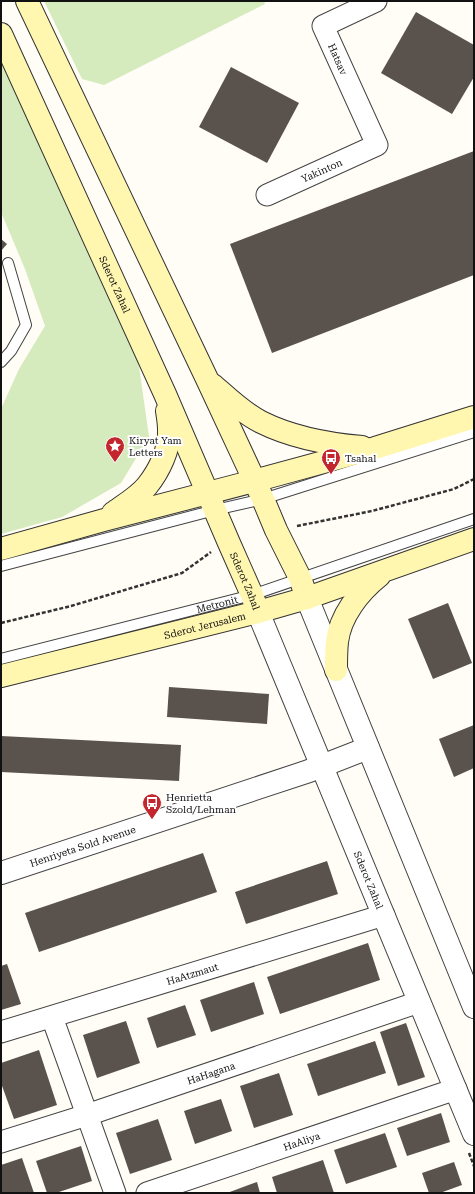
<svg xmlns="http://www.w3.org/2000/svg" width="475" height="1194" font-family="'Roboto Serif',serif">
  <style>
    .green { fill: #d5ebbd }
    .building { fill: #5a524d }
    .lines { fill: none; stroke-linecap: round; stroke-linejoin: round }
    .service-casing { stroke: #444; stroke-width: 12 }
    .minor-casing { stroke: #444; stroke-width: 23 }
    .tertiary-casing { stroke: #444; stroke-width: 24 }
    .secondary-casing { stroke: #333; stroke-width: 24 }
    .path { stroke: #333; stroke-width: 2.5; stroke-dasharray: 4 2; stroke-linecap: butt }
    .service { stroke: #fff; stroke-width: 10 }
    .minor { stroke: #fff; stroke-width: 21 }
    .tertiary { stroke: #fff; stroke-width: 22 }
    .secondary { stroke: #fff6b0; stroke-width: 22 }
    .labels { text-anchor: middle; stroke-width: 4; stroke-linejoin: round; paint-order: stroke }
    .street-label { font-size: 10px; fill: #111; stroke: #fff }
    .poi-label { font-size: 10px; fill: #111; stroke: #fff; text-anchor: start }
  </style>
  <rect width="100%" height="100%" fill="#fffdf5"/>
  <g class="green">
    <polygon points="44,1 264,1 265,4 104,85 82,79"/>
    <polygon points="1,55 138,359 149,437 121,483 62,517 1,534 1,409 19,369 45,326 25,269 1,212"/>
  </g>
  <g class="building">
    <polygon points="416,12 474,45 474,77 452,114 381,73"/>
    <polygon points="231,67 299,103 267,163 199,127"/>
    <polygon points="474,151 474,275 272,353 230,244"/>
    <polygon points="1,239 7,244 1,251"/>
    <polygon points="448,603 472,663 433,679 408,619"/>
    <polygon points="169,687 269,694 267,724 167,717"/>
    <polygon points="474,725 474,768 454,777 439,739"/>
    <polygon points="1,736 181,745 179,781 1,772"/>
    <polygon points="203,853 217,892 39,952 25,913"/>
    <polygon points="327,861 338,894 246,924 235,892"/>
    <polygon points="368,943 380,980 280,1014 267,977"/>
    <polygon points="7,964 21,1004 1,1010 1,966"/>
    <polygon points="254,982 264,1014 211,1032 200,1000"/>
    <polygon points="185,1005 196,1035 157,1048 147,1018"/>
    <polygon points="126,1021 140,1063 97,1078 83,1035"/>
    <polygon points="406,1023 425,1077 398,1086 380,1032"/>
    <polygon points="375,1041 386,1073 318,1096 307,1064"/>
    <polygon points="39,1050 57,1105 14,1119 1,1083 1,1063"/>
    <polygon points="279,1073 293,1115 254,1128 240,1086"/>
    <polygon points="221,1099 232,1131 195,1144 184,1111"/>
    <polygon points="441,1113 450,1142 407,1156 397,1128"/>
    <polygon points="158,1119 172,1160 130,1174 116,1133"/>
    <polygon points="385,1133 397,1167 346,1184 334,1150"/>
    <polygon points="81,1146 92,1181 56,1193 47,1193 36,1161"/>
    <polygon points="22,1158 34,1193 1,1193 1,1165"/>
    <polygon points="323,1160 334,1193 277,1193 272,1177"/>
    <polygon points="454,1162 462,1185 440,1193 429,1193 422,1173"/>
    <polygon points="257,1182 260,1193 227,1193"/>
  </g>
  <g class="lines">
    <g class="service-casing">
      <g id="service">
        <polyline points="1,362 11,351 26,325 8,263"/>
        <polyline points="1,566 215,510 263,499 474,432"/>
        <path id="s1" d="M1 659 252 595 474 519"/>
      </g>
    </g>
    <g class="minor-casing">
      <g id="minor">
        <path id="s2" d="M267 195 377 145 323 26 376 1"/>
        <polyline points="52,1017 115,1193"/>
        <path id="s3" d="M1 1032 384 915"/>
        <path id="s4" d="M1 1142 87 1115 419 1002"/>
        <path id="s5" d="M147 1193 456 1089"/>
      </g>
    </g>
    <g class="tertiary-casing">
      <g id="tertiary">
        <polyline points="307,598 474,1007"/>
        <path id="s6" d="M258 612 474 1134"/>
        <path id="s7" d="M1 873 309 771 368 748"/>
      </g>
    </g>
    <g class="secondary-casing">
      <g id="secondary">
        <polyline points="27,1 207,379 263,499 276,530 300,578 307,598"/>
        <path id="s8" d="M1 34 165 394 229 543 252 595 258 612"/>
        <path d="M213 385C228 398 243 413 261 422 293 438 327 444 362 447"/>
        <path d="M113 513C124 505 138 497 147 486 159 471 170 449 169 430 169 424 168 417 167 411"/>
        <polyline points="1,549 104,520 254,481 375,448 474,417"/>
        <path d="M336 670C336 661 336 651 337 642 340 616 359 592 379 576"/>
        <path id="s9" d="M1 676 258 612 307 598 474 539"/>
      </g>
    </g>
    <g class="path">
      <polyline points="297,526 372,511 454,489 474,479"/>
      <polyline points="1,623 71,606 182,573 211,552"/>
      <polyline points="469,1153 474,1166"/>
    </g>
    <use href="#service" class="service"/>
    <use href="#minor" class="minor"/>
    <use href="#tertiary" class="tertiary"/>
    <use href="#secondary" class="secondary"/>
  </g>
  <defs>
    <g id="sight-pin" transform="scale(1)"><path d="M0 17L-7.5 6A9.5 9.5 0 1 1 7.5 6Z" fill="#c4262e" stroke="#fff"/><path d="M0-6L1.8-2.2L6-1.7L2.9 1.2L3.7 5.4L0 3.3L-3.7 5.4L-2.9 1.2L-6-1.7L-1.8-2.2Z" fill="#fff"/></g>
    <g id="bus-pin" transform="scale(1)"><path d="M0 17L-7.5 6A9.5 9.5 0 1 1 7.5 6Z" fill="#c4262e" stroke="#fff"/><path d="M-5-6H5V4H4V6H2V4H-2V6H-4V4H-5ZM-3.5-4V0h7V-4ZM-3.5 1.2v1.5H-2V1.2ZM2 1.2v1.5H3.5V1.2Z" fill="#fff"/></g>
  </defs>
  <g fill-rule="evenodd">
    <use href="#sight-pin" x="115" y="446"/>
    <use href="#bus-pin" x="331" y="458"/>
    <use href="#bus-pin" x="152" y="803"/>
  </g>
  <g class="labels">
    <g class="street-label">
      <text transform="translate(338 59) rotate(66)" y="4">Hatsav</text>
      <text dy="4" stroke="none"><textPath href="#s2" startOffset="60">Yakinton</textPath></text>
      <text dy="4" stroke="none"><textPath href="#s8" startOffset="275">Sderot Zahal</textPath></text>
      <text dy="4" stroke="none"><textPath href="#s8" startOffset="599">Sderot Zahal</textPath></text>
      <text dy="4" stroke="none"><textPath href="#s1" startOffset="223">Metronit</textPath></text>
      <text dy="4" stroke="none"><textPath href="#s9" startOffset="210">Sderot Jerusalem</textPath></text>
      <text dy="4" stroke="none"><textPath href="#s7" startOffset="86">Henriyeta Sold Avenue</textPath></text>
      <text dy="4" stroke="none"><textPath href="#s6" startOffset="290">Sderot Zahal</textPath></text>
      <text dy="4" stroke="none"><textPath href="#s3" startOffset="200">HaAtzmaut</textPath></text>
      <text dy="4" stroke="none"><textPath href="#s4" startOffset="221">HaHagana</textPath></text>
      <text dy="4" stroke="none"><textPath href="#s5" startOffset="163">HaAliya</textPath></text>
    </g>
    <g class="poi-label">
      <text x="129" y="444">Kiryat Yam<tspan x="129" dy="12">Letters</tspan></text>
      <text x="345" y="462">Tsahal</text>
      <text x="166" y="801">Henrietta<tspan x="166" dy="12">Szold/Lehman</tspan></text>
    </g>
  </g>
  <rect width="475" height="1194" fill="none" stroke="#111111" stroke-width="4"/>
</svg>
